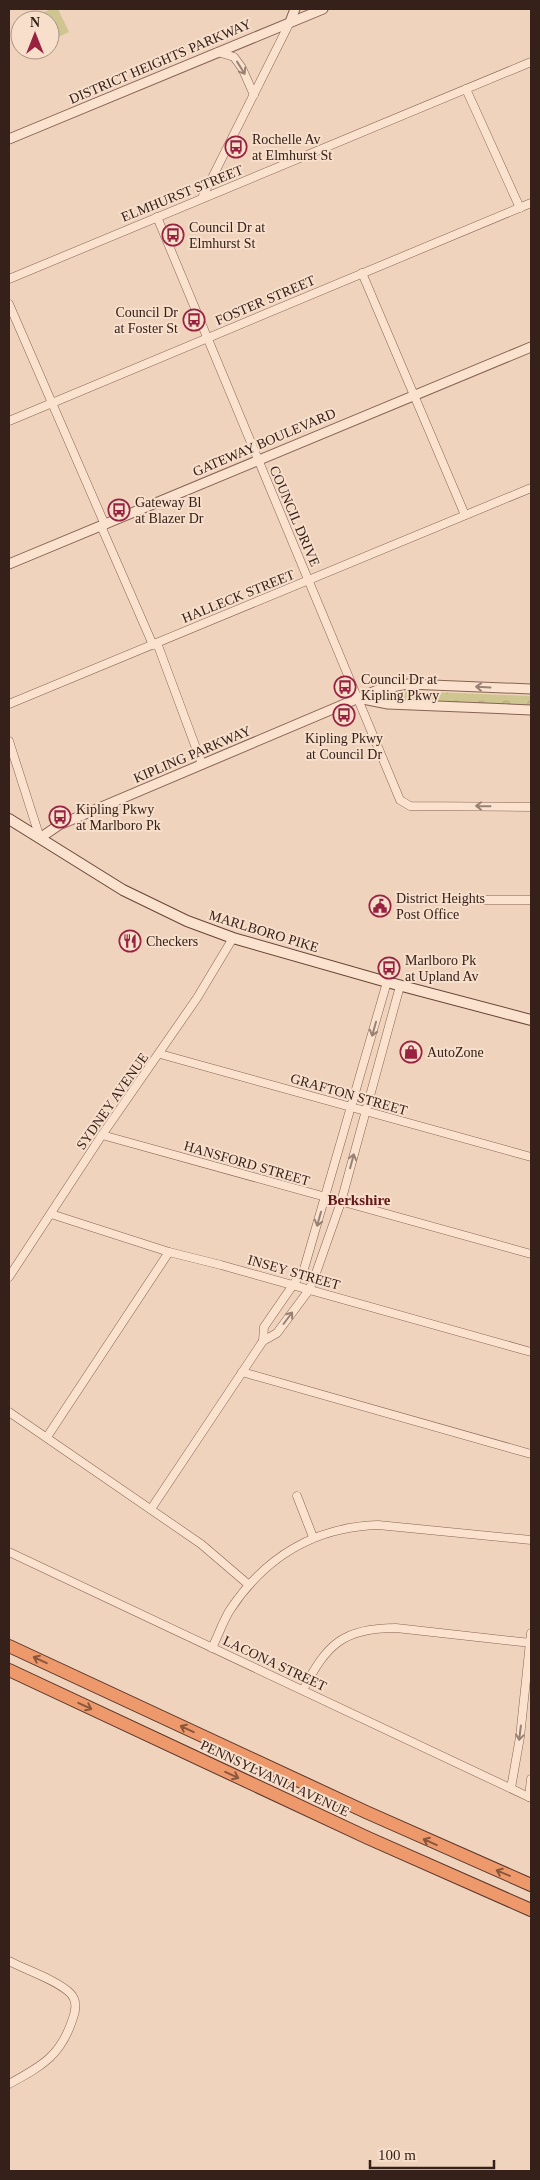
<svg xmlns="http://www.w3.org/2000/svg" width="540" height="2180" font-family="Georgia,serif">
  <style>
    .park { fill: url(#park-crowns) }
    .garden { fill: #cec590 }
    .lines { fill: none; stroke-linecap: round; stroke-linejoin: round }
    .minor-casing { stroke: #876355; stroke-width: 9 }
    .tertiary-casing { stroke: #876355; stroke-width: 11 }
    .secondary-casing { stroke: #694438; stroke-width: 12 }
    .trunk-casing { stroke: #55332a; stroke-width: 14 }
    .minor { stroke: #fae2cf; stroke-width: 8 }
    .tertiary { stroke: #fae2cf; stroke-width: 9 }
    .secondary { stroke: #fae2cf; stroke-width: 10 }
    .trunk { stroke: #ee996b; stroke-width: 12 }
    .oneway { stroke: #988274 }
    .oneway2 { stroke: #89573e }
    .labels { text-anchor: middle; stroke-width: 4; stroke-linejoin: round; paint-order: stroke }
    .street-label { font-size: 14px; fill: #36211a; stroke: #f7dfcb }
    .poi-label { font-size: 14px; fill: #36211a; stroke: #f7dfcb; text-anchor: start }
    .neighbourhood-label { font-size: 15px; font-weight: bold; fill: #64181b; stroke: #f7dfcb }
  </style>
  <defs>
    <pattern id="park-crowns" width="20" height="18" patternUnits="userSpaceOnUse" patternTransform="scale(1.25)"><rect width="20" height="18" fill="#cec590"/><path d="M2 6a3 3 0 1 1 6 0M12 15a3 3 0 1 1 6 0" fill="none" stroke="#b2a97c"/></pattern>
  </defs>
  <rect width="100%" height="100%" fill="#f0d3bc"/>
  <polygon class="park" points="407,691 531,696 531,707 381,701 378,699 379,696"/>
  <polygon class="garden" points="51,9 58,9 69,32 50,41 50,20 39,20 37,15"/>
  <g class="lines">
    <g class="minor-casing">
      <g id="minor">
        <polyline points="218,52 234,57 242,68 254,95"/>
        <polyline points="466,89 520,208"/>
        <polyline points="202,198 290,22"/>
        <polyline points="157,217 400,800 410,806 531,807"/>
        <polyline points="362,273 465,515"/>
        <polyline points="9,279 531,62"/>
        <polyline points="9,304 105,525"/>
        <polyline points="9,421 531,203"/>
        <polyline points="101,526 153,645"/>
        <polyline points="157,643 202,764"/>
        <polyline points="9,704 531,488"/>
        <polyline points="9,741 40,838"/>
        <polyline points="450,900 531,900"/>
        <polyline points="160,1054 531,1157"/>
        <polyline points="102,1135 531,1254"/>
        <polyline points="51,1214 169,1252 221,1265 531,1352"/>
        <polyline points="9,1277 102,1135 197,998 233,938"/>
        <polyline points="263,1341 264,1327 304,1269 387,982"/>
        <polyline points="242,1372 531,1454"/>
        <polyline points="9,1412 201,1544 249,1585"/>
        <polyline points="47,1437 169,1252"/>
        <polyline points="297,1496 313,1537"/>
        <polyline points="151,1509 263,1341 277,1333 309,1290 316,1273 341,1202 400,986"/>
        <polyline points="9,1552 531,1798"/>
        <path d="M212 1648C218 1636 223 1621 230 1610 265 1557 315 1527 378 1525L531 1540"/>
        <path d="M303 1690C327 1644 343 1628 396 1628L531 1643"/>
        <polyline points="511,1788 520,1737 531,1633"/>
        <polyline points="529,1797 531,1779"/>
        <path d="M9 1961C26 1970 57 1980 70 1993 77 2000 76 2010 73 2018 61 2056 42 2066 9 2084"/>
      </g>
    </g>
    <g class="tertiary-casing">
      <g id="tertiary">
        <polyline points="290,22 295,9"/>
        <polyline points="9,139 323,9"/>
        <polyline points="9,564 531,347"/>
        <polyline points="358,698 388,704 531,710"/>
        <polyline points="40,838 59,825 380,689 408,684 531,689"/>
      </g>
    </g>
    <g class="secondary-casing">
      <polyline id="secondary" points="9,819 123,890 187,921 233,938 387,982 531,1020"/>
    </g>
    <g class="trunk-casing">
      <g id="trunk">
        <polyline points="9,1646 366,1812 531,1885"/>
        <polyline points="9,1670 368,1838 531,1910"/>
      </g>
    </g>
    <use href="#minor" class="minor"/>
    <use href="#tertiary" class="tertiary"/>
    <use href="#secondary" class="secondary"/>
    <use href="#trunk" class="trunk"/>
  </g>
  <defs><path id="oneway-shaft" d="M-6 0H5M1.5-3L5.5 0L1.5 3" fill="none" stroke-width="1.6" stroke-linecap="round" stroke-linejoin="round" transform="scale(1.25)"/></defs>
  <g class="oneway">
    <use href="#oneway-shaft" transform="translate(241 68) rotate(58)"/>
    <use href="#oneway-shaft" transform="translate(483 687) rotate(-177)"/>
    <use href="#oneway-shaft" transform="translate(483 806) rotate(-179)"/>
    <use href="#oneway-shaft" transform="translate(374 1029) rotate(106)"/>
    <use href="#oneway-shaft" transform="translate(352 1161) rotate(-75)"/>
    <use href="#oneway-shaft" transform="translate(319 1219) rotate(106)"/>
    <use href="#oneway-shaft" transform="translate(288 1318) rotate(-53)"/>
    <use href="#oneway-shaft" transform="translate(520 1733) rotate(97)"/>
  </g>
  <g class="oneway2">
    <use href="#oneway-shaft" transform="translate(40 1660) rotate(-155)"/>
    <use href="#oneway-shaft" transform="translate(85 1706) rotate(25)"/>
    <use href="#oneway-shaft" transform="translate(187 1729) rotate(-155)"/>
    <use href="#oneway-shaft" transform="translate(232 1775) rotate(25)"/>
    <use href="#oneway-shaft" transform="translate(430 1842) rotate(-156)"/>
    <use href="#oneway-shaft" transform="translate(503 1873) rotate(-157)"/>
  </g>
  <defs>
    <g id="bus-ring" transform="scale(1.125)"><circle r="9.5" fill="#f7dfcb" stroke="#992241" stroke-width="1.5"/><path d="M-5-6H5V4H4V6H2V4H-2V6H-4V4H-5ZM-3.5-4V0h7V-4ZM-3.5 1.2v1.5H-2V1.2ZM2 1.2v1.5H3.5V1.2Z" fill="#992241"/></g>
    <g id="civic-ring" transform="scale(1.125)"><circle r="9.5" fill="#f7dfcb" stroke="#992241" stroke-width="1.5"/><path d="M-.6-6.5H3V-4.5H.6V-3L4-1V1h2V6H-6V1h2V-1L-.6-3ZM-1.2 2.5V6h2.4V2.5Z" fill="#992241"/></g>
    <g id="restaurant-ring" transform="scale(1.125)"><circle r="9.5" fill="#f7dfcb" stroke="#992241" stroke-width="1.5"/><path d="M-5-6h1v4h1v-4h1v4h1v-4h1v5L-1.5 .5V6h-2V.5L-5-1ZM5-6V6H3V1.5H1.5Q1.5-4 5-6Z" fill="#992241"/></g>
    <g id="shop-ring" transform="scale(1.125)"><circle r="9.5" fill="#f7dfcb" stroke="#992241" stroke-width="1.5"/><path d="M-5-2.5h2.3a2.7 3.5 0 0 1 5.4 0H5L5.5 6h-11ZM-1.5-2.5h3a1.5 2.3 0 0 0-3 0Z" fill="#992241"/></g>
  </defs>
  <g fill-rule="evenodd">
    <use href="#bus-ring" x="236" y="147"/>
    <use href="#bus-ring" x="173" y="235"/>
    <use href="#bus-ring" x="194" y="320"/>
    <use href="#bus-ring" x="119" y="510"/>
    <use href="#bus-ring" x="345" y="687"/>
    <use href="#bus-ring" x="344" y="715"/>
    <use href="#bus-ring" x="60" y="817"/>
    <use href="#civic-ring" x="380" y="906"/>
    <use href="#restaurant-ring" x="130" y="941"/>
    <use href="#bus-ring" x="389" y="968"/>
    <use href="#shop-ring" x="411" y="1052"/>
  </g>
  <g class="labels">
    <g class="street-label">
      <text transform="translate(160 61) rotate(-23)" y="5">DISTRICT HEIGHTS PARKWAY</text>
      <text transform="translate(182 193) rotate(-22)" y="5">ELMHURST STREET</text>
      <text transform="translate(265 300) rotate(-23)" y="5">FOSTER STREET</text>
      <text transform="translate(264 442) rotate(-23)" y="5">GATEWAY BOULEVARD</text>
      <text transform="translate(295 516) rotate(67)" y="5">COUNCIL DRIVE</text>
      <text transform="translate(238 596) rotate(-22)" y="5">HALLECK STREET</text>
      <text transform="translate(192 754) rotate(-23)" y="5">KIPLING PARKWAY</text>
      <text transform="translate(264 931) rotate(17)" y="5">MARLBORO PIKE</text>
      <text transform="translate(349 1094) rotate(16)" y="5">GRAFTON STREET</text>
      <text transform="translate(112 1101) rotate(-55)" y="5">SYDNEY AVENUE</text>
      <text transform="translate(247 1163) rotate(16)" y="5">HANSFORD STREET</text>
      <text transform="translate(294 1272) rotate(16)" y="5">INSEY STREET</text>
      <text transform="translate(275 1663) rotate(25)" y="5">LACONA STREET</text>
      <text transform="translate(275 1778) rotate(25)" y="5">PENNSYLVANIA AVENUE</text>
    </g>
    <g class="poi-label">
      <text x="252" y="144">Rochelle Av<tspan x="252" dy="16">at Elmhurst St</tspan></text>
      <text x="189" y="232">Council Dr at<tspan x="189" dy="16">Elmhurst St</tspan></text>
      <text x="178" y="317" text-anchor="end">Council Dr<tspan x="178" dy="16">at Foster St</tspan></text>
      <text x="135" y="507">Gateway Bl<tspan x="135" dy="16">at Blazer Dr</tspan></text>
      <text x="361" y="684">Council Dr at<tspan x="361" dy="16">Kipling Pkwy</tspan></text>
      <text x="344" y="743" text-anchor="middle">Kipling Pkwy<tspan x="344" dy="16">at Council Dr</tspan></text>
      <text x="76" y="814">Kipling Pkwy<tspan x="76" dy="16">at Marlboro Pk</tspan></text>
      <text x="396" y="903">District Heights<tspan x="396" dy="16">Post Office</tspan></text>
      <text x="146" y="946">Checkers</text>
      <text x="405" y="965">Marlboro Pk<tspan x="405" dy="16">at Upland Av</tspan></text>
      <text x="427" y="1057">AutoZone</text>
    </g>
    <g class="neighbourhood-label">
      <text x="359" y="1205">Berkshire</text>
    </g>
  </g>
  <rect width="540" height="2180" fill="none" stroke="#36211a" stroke-width="20"/>
  <g transform="translate(35 35)"><circle r="24" fill="#f7dfcb" stroke="#aa9384"/>
  <path d="M0-4L9 19L0 12L-9 19Z" fill="#992241"/>
  <text y="-8" font-size="14" font-weight="bold" text-anchor="middle" fill="#36211a">N</text>
  </g>
  <path d="M370 2160v8h124v-8" fill="none" stroke="#36211a" stroke-width="2.5"/>
  <text x="378" y="2160" font-size="15" fill="#36211a" stroke="#f7dfcb" stroke-width="4" paint-order="stroke">100 m</text>
</svg>
